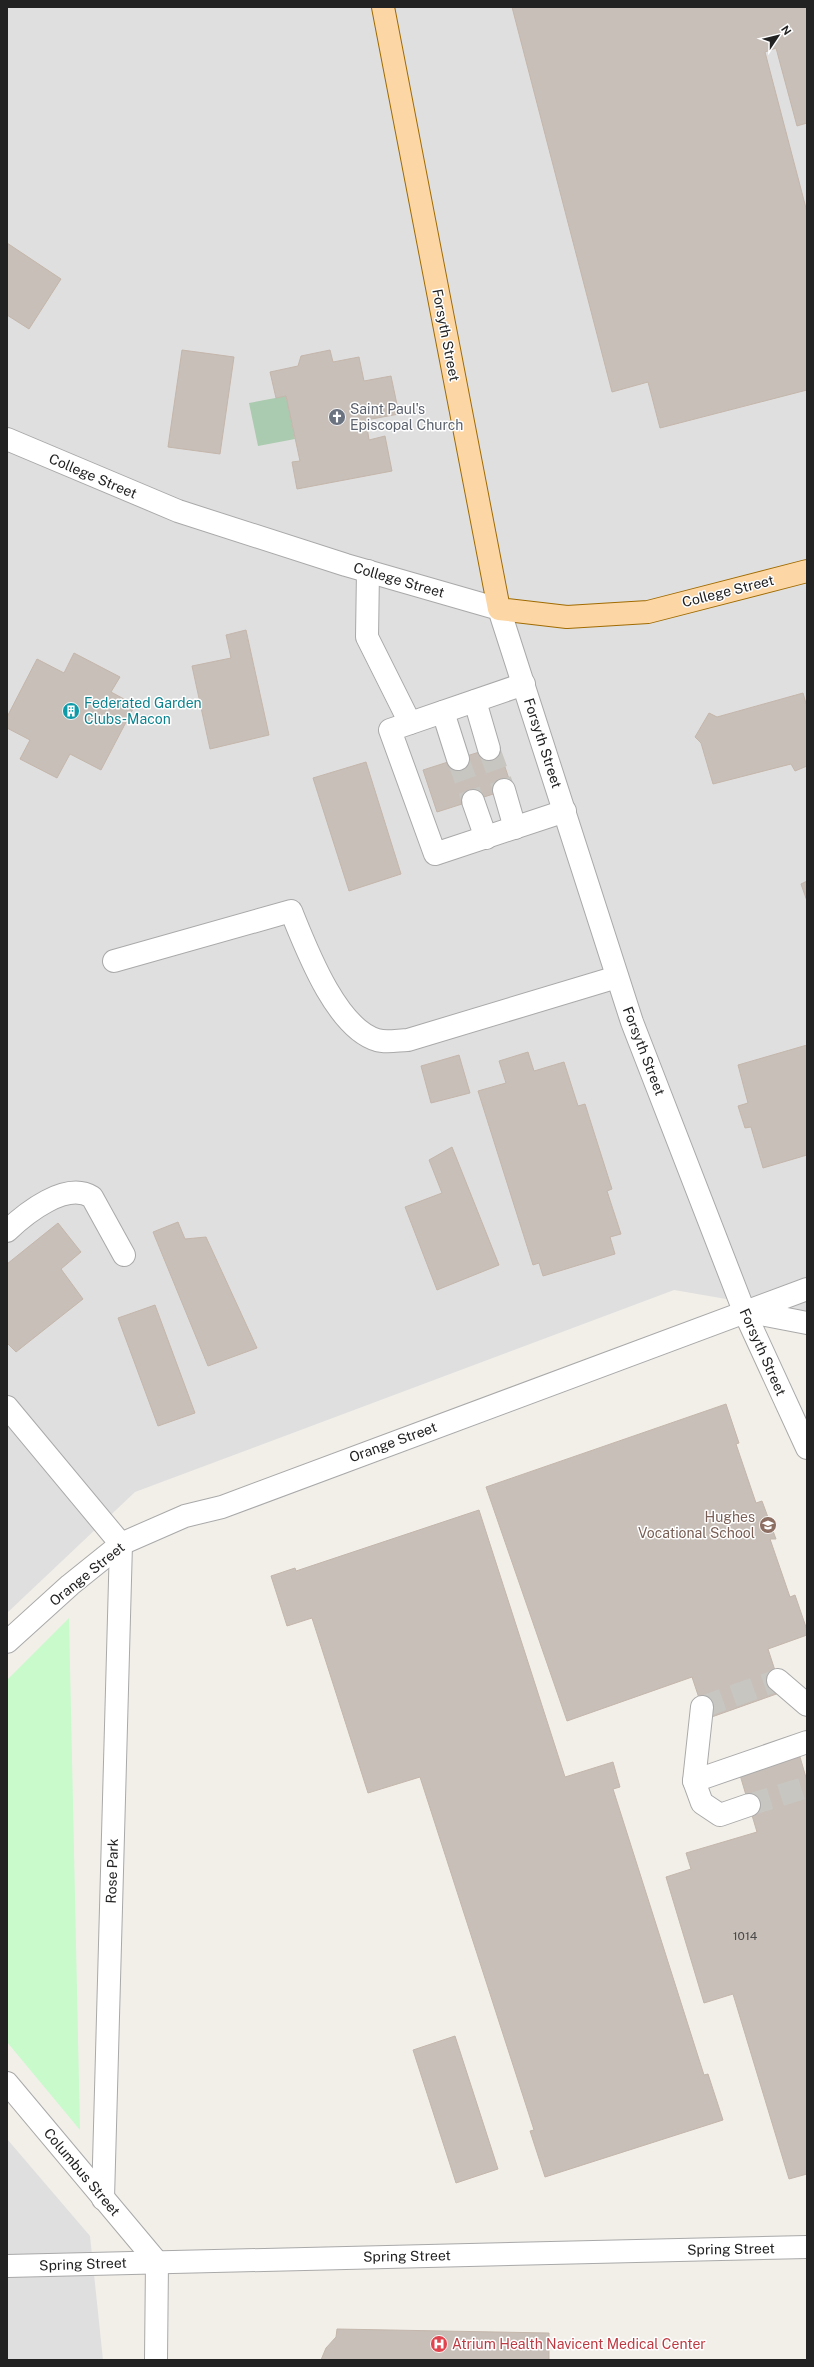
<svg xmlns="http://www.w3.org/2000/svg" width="814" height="2367" font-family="'Public Sans',sans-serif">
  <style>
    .residential { fill: #e0dfdf }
    .cemetery { fill: #aacbaf }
    .park { fill: #c8facc }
    .building { fill: #c7bfb8; stroke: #c4b6ab }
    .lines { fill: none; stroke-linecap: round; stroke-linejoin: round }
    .minor-tunnel { stroke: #c8c6c1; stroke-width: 22; stroke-dasharray: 22 11; stroke-linecap: butt }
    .minor-casing { stroke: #a9a9a9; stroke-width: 24 }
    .major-casing { stroke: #a06b00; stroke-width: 24 }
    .minor { stroke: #fff; stroke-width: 22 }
    .major { stroke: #fcd6a4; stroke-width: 22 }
    .labels { text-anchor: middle; stroke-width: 3; stroke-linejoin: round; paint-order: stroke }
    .number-label { font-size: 12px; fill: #4b4948 }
    .street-label { font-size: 14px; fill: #222; stroke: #fff }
    .worship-label { font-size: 14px; fill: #5b616d; stroke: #fff; text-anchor: start }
    .culture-label { font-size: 14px; fill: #0d838f; stroke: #fff; text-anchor: start }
    .education-label { font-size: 14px; fill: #785e54; stroke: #fff; text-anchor: end }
    .health-label { font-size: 14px; fill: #be3a42; stroke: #fff; text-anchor: start }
  </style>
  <rect width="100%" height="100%" fill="#f2efe9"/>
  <g class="residential">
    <polygon points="7,7 807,7 807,1313 674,1290 135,1492 7,1613"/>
    <polygon points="7,2139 90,2236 103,2360 7,2360"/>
  </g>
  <polygon class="cemetery" points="286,396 295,439 258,446 249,403"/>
  <polygon class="park" points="69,1618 80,2130 7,2042 7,1680"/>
  <g class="building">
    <polygon points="512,7 807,7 807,123 797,126 776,48 765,52 807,212 807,390 660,428 648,382 612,392"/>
    <polygon points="7,243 61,279 29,329 7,315"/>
    <polygon points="182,350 234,357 220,454 168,447"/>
    <polygon points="330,350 333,362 359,357 364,381 391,376 399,414 366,420 369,440 385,436 392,471 297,489 292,462 300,461 286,396 276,398 270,372 298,366 301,356"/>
    <polygon points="246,630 269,735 210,749 192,666 231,658 226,635"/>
    <polygon points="74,653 120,677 111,692 135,705 101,770 70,754 57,778 20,759 30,740 7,728 7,717 37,659 64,673"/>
    <polygon points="803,693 807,707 807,766 795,771 791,764 713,784 701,743 695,737 709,713 717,717"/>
    <polygon points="498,746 512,788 437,812 423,770"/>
    <polygon points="366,762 401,874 349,891 313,778"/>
    <polygon points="807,881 807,901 801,884"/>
    <polygon points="807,1045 807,1155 763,1168 751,1127 745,1128 738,1106 748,1103 738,1065"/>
    <polygon points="528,1052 534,1071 564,1062 578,1106 585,1104 612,1189 607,1191 621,1234 610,1237 615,1254 543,1276 539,1263 533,1265 478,1091 506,1083 499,1061"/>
    <polygon points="459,1055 470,1093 431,1103 421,1066"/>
    <polygon points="452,1147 499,1265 437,1290 405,1207 442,1193 429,1160"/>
    <polygon points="178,1222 185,1239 206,1237 257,1348 208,1366 153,1232"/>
    <polygon points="58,1223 81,1252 61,1269 83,1299 16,1352 7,1343 7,1264"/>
    <polygon points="155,1305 195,1413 158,1426 118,1318"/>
    <polygon points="726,1404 739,1443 736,1444 756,1503 762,1501 776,1539 770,1539 790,1597 795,1595 807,1630 807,1635 768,1649 782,1692 706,1719 692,1677 567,1721 486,1487"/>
    <polygon points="479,1510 565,1777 613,1762 620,1787 613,1789 704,2075 708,2074 723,2120 545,2177 530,2131 534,2130 420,1777 368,1793 312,1618 287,1626 271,1576 295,1568 296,1571"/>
    <polygon points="800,1757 807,1781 807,2174 789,2179 733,1994 704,2003 666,1877 691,1869 686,1853 757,1832 740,1775"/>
    <polygon points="455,2036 498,2169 456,2183 413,2050"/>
    <polygon points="337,2329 549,2333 549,2360 321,2360 326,2348 336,2337"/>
  </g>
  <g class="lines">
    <g class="minor-tunnel">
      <polyline points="489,749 504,790"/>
      <polyline points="458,759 473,801"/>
      <polyline points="702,1707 778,1680"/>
      <polyline points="749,1805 807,1787"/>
    </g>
    <g class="minor-casing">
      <g id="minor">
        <polyline points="7,439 178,511 346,565 499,609 632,1022 744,1311 807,1448"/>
        <polyline points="368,571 367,637 410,723"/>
        <polyline points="524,684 390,730 435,854 565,811"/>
        <polyline points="475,701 489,749"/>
        <polyline points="443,712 458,759"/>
        <polyline points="504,790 515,828"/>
        <polyline points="473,801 486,838"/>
        <path d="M114 961 291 911C306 948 336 1028 377 1040 386 1043 399 1040 408 1040L617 977"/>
        <path d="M7 1231C26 1213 66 1181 92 1197L124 1255"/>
        <polyline points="745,1311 807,1323"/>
        <polyline points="7,1407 121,1544 103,2199"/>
        <polyline points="7,1642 70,1585 121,1544 185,1516 222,1507 807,1289"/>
        <polyline points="778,1680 807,1705"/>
        <polyline points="702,1707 694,1781 702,1803 720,1815 749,1805"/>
        <polyline points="694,1781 807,1742"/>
        <polyline points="7,2083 157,2262 156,2360"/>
        <polyline points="7,2266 807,2247"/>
      </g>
    </g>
    <g class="major-casing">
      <polyline id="major" points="383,7 499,609 567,617 648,612 807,571"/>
    </g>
    <use href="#minor" class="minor"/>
    <use href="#major" class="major"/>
  </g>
  <defs>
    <g id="church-disc" transform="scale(0.9)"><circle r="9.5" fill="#6b7280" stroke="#fff"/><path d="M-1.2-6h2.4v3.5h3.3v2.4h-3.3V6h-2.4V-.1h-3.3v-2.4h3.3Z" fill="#fff"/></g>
    <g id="building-disc" transform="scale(0.9)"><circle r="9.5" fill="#0f9aa8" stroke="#fff"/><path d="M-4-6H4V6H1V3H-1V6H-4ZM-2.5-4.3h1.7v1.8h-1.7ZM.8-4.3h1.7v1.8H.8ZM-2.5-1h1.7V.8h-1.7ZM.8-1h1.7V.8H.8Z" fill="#fff"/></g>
    <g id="school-disc" transform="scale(0.9)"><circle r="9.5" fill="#8d6e63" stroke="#fff"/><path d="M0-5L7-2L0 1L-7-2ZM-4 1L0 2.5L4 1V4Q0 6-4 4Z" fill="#fff"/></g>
    <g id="hospital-disc" transform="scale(0.9)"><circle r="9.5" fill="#e0444e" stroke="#fff"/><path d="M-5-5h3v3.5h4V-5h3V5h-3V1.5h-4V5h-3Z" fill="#fff"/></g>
  </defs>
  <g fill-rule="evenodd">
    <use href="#church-disc" x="337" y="417"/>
    <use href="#building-disc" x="71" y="711"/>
    <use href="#school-disc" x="768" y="1525"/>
    <use href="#hospital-disc" x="439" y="2344"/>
  </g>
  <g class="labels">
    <g class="number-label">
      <text x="745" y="1940">1014</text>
    </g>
    <g class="street-label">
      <text transform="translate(446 335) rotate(79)" y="5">Forsyth Street</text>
      <text transform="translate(93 476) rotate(23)" y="5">College Street</text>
      <text transform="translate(399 580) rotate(16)" y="5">College Street</text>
      <text transform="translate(728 591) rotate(-14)" y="5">College Street</text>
      <text transform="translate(543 743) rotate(72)" y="5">Forsyth Street</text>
      <text transform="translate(644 1051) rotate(69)" y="5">Forsyth Street</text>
      <text transform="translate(763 1352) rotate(66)" y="5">Forsyth Street</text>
      <text transform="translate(393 1442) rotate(-20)" y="5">Orange Street</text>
      <text transform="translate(87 1574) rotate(-39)" y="5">Orange Street</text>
      <text transform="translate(112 1871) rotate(-88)" y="5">Rose Park</text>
      <text transform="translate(82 2172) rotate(50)" y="5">Columbus Street</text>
      <text transform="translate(731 2249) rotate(-1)" y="5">Spring Street</text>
      <text transform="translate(407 2256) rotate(-1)" y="5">Spring Street</text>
      <text transform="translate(83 2264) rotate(-2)" y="5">Spring Street</text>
    </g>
    <g class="worship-label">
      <text x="350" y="414">Saint Paul's<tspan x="350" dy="16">Episcopal Church</tspan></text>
    </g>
    <g class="culture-label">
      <text x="84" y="708">Federated Garden<tspan x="84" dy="16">Clubs-Macon</tspan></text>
    </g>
    <g class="education-label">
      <text x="755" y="1522">Hughes<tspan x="755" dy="16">Vocational School</tspan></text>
    </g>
    <g class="health-label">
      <text x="452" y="2349">Atrium Health Navicent Medical Center</text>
    </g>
  </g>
  <rect width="814" height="2367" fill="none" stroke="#222222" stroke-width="16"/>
  <g transform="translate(778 36) rotate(55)" stroke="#ffffff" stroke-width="3" paint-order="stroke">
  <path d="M0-3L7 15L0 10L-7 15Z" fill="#222222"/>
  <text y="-6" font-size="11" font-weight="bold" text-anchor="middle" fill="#222222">N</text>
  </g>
</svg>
